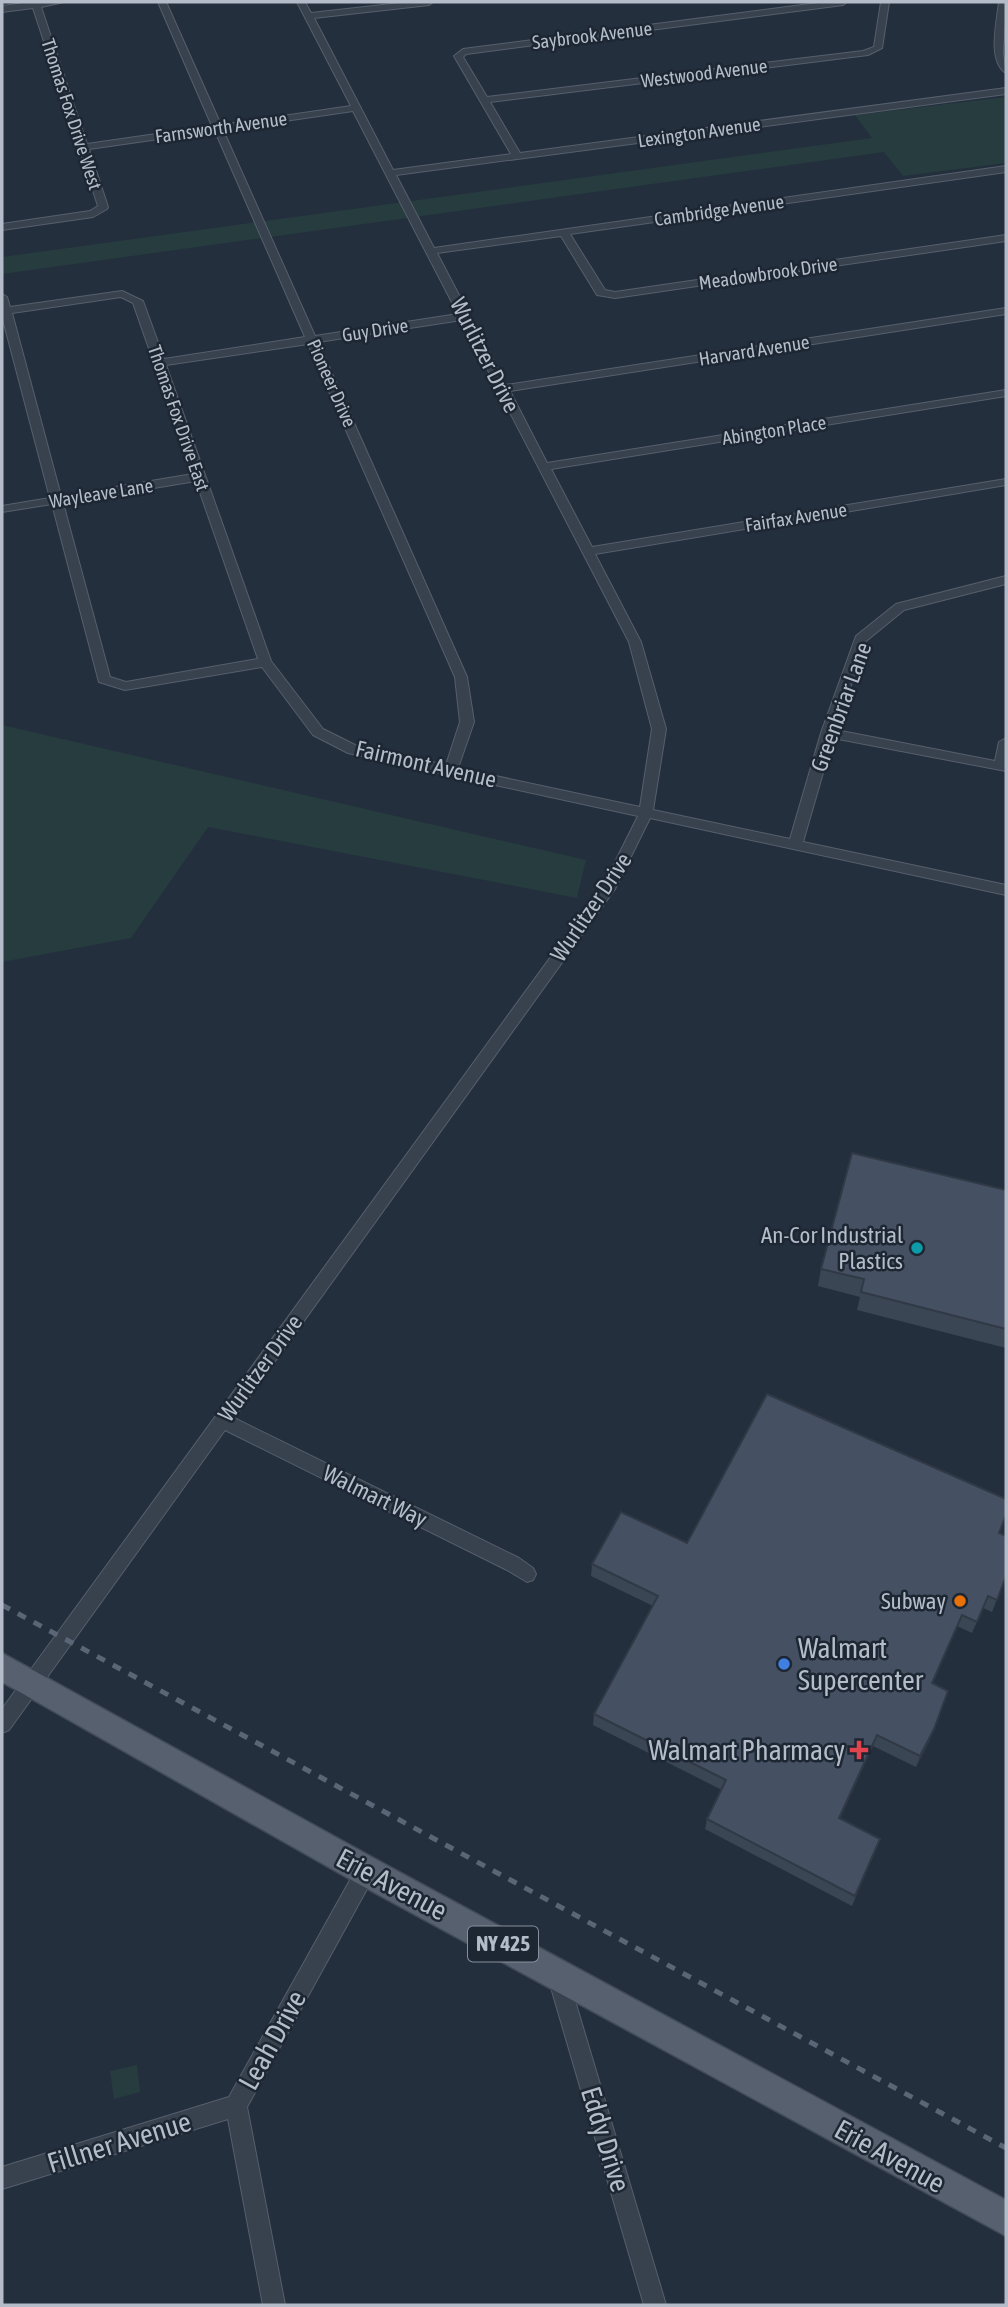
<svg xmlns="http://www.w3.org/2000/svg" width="1008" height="2307" font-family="'Asap Condensed',sans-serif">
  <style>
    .green { fill: #263c3f }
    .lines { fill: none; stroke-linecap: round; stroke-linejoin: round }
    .street-casing { stroke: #565f6c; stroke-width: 2 }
    .primary-casing { stroke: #414a57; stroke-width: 3 }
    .street { fill: #38414e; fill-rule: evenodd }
    .primary { fill: #56606e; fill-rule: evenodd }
    .rail { stroke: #5a6575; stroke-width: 5; stroke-dasharray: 9 9; stroke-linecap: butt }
    .wall { fill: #3b4654 }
    .shaded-wall { fill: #303945 }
    .building { fill: #455162; stroke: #303945; stroke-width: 2 }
    .culture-dot { fill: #0f9aa8; stroke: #1d2633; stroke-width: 2.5 }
    .food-dot { fill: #e8710a; stroke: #1d2633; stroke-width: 2.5 }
    .shop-dot { fill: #3f7fe0; stroke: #1d2633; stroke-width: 2.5 }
    .health-dot { fill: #e0444e; stroke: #1d2633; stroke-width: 2.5 }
    .labels { text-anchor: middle; stroke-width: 5; stroke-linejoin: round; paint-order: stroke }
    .far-street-label { font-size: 19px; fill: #b4bcc9; stroke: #1d2633 }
    .shield { fill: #1d2633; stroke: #878f9c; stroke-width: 2 }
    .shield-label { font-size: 21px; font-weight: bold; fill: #b4bcc9 }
    .street-label { font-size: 23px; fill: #b4bcc9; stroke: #1d2633 }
    .poi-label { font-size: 23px; fill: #b4bcc9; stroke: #1d2633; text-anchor: end }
    .near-poi-label { font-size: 28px; fill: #b4bcc9; stroke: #1d2633; text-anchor: start }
    .near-street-label { font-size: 28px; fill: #b4bcc9; stroke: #1d2633 }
  </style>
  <rect width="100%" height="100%" fill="#242f3e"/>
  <g class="green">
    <polygon points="1006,97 1006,163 903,176 884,152 2,274 2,257 872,138 855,115"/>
    <polygon points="2,725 586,860 577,898 208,827 131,938 2,962"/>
    <polygon points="137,2065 140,2092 114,2099 110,2071"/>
  </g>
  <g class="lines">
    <g class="street-casing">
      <g id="street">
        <path d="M31 2H64L41 7 87 144 212 126 158 2H166L221 125 351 106 297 2H305L311 13 409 2H433L429 5 314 18 393 170 511 154 454 56 463 49 825 2H847L843 5 466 54 463 57 487 97 863 51 874 47 881 2H889L882 48 868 55 490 102 520 153 1006 88V94L396 175 434 248 1006 166V172L570 234 605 290 615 292 1006 235V241L615 298 597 295 561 236 437 253 506 385 1006 308V314L510 391 547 463 1006 390V396L551 469 592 547 1006 479V485L595 554 641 642 666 729 653 810 790 839 821 733 856 636 896 604 1006 576V584L904 610 866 641 836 730 995 761 999 742 1006 738V771L833 738 803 842 1006 885V895L650 818 615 889 234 1418 519 1558 533 1568 536 1574 533 1580 527 1582 507 1570 225 1430 9 1730 2 1733V1709L604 884 638 816 348 753 313 735 262 667 125 690 99 682 52 504 2 512V506L50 498 2 316V294L7 297 10 307 122 291 143 301 164 359 305 337 215 131 89 149 108 207 107 209 93 217 2 230V224L90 211 98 206 33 8 2 12V6ZM353 111 458 314 315 336 223 130ZM121 297 133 303 193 474 61 496 12 313ZM462 320 629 642 652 729 640 807 458 768 474 722 467 677 318 342ZM308 344 455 677 460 722 446 765 357 746 323 729 271 661 166 365ZM196 481 258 659 126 682 110 677 63 503Z"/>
        <path d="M999 2H1006L1003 53 1006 73C987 61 997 21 999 2Z"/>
        <polygon points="366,1861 373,1864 376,1871 373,1878 247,2107 285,2305 263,2305 228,2119 2,2189 2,2167 229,2097 359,1864"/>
        <polygon points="557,1964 564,1967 567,1974 666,2305 644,2305 547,1974 550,1967"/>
      </g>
    </g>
    <g class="primary-casing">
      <polygon id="primary" points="2,1653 377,1860 1006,2200 1006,2236 355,1882 2,1682"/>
    </g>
    <use href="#street" class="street"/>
    <use href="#primary" class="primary"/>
    <polyline class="rail" points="2,1605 1006,2148"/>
  </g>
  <g class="wall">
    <polygon points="1006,1190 1006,1348 857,1310 860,1297 818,1286 821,1269"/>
    <polygon points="1006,1499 1006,1517 999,1533 1006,1576 992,1612 983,1608 972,1633 957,1626 933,1683 930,1740 916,1767 873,1746 840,1818 880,1839 852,1906 705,1829 707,1819 722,1790 593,1725 594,1714 653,1606 591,1576 592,1564 687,1543"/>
  </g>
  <g class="shaded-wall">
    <polygon points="934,1729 930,1740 916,1767 920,1756"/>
    <polygon points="877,1735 873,1746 836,1828 839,1818"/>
  </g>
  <g class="building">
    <polygon points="852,1153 1006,1190 1006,1329 861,1292 864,1279 821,1269"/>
    <polygon points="767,1394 1006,1499 1006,1515 999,1533 1006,1536 1006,1576 997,1600 988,1596 977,1622 962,1615 932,1683 948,1691 934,1729 920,1756 877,1735 839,1818 880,1839 855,1896 707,1819 726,1780 594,1714 658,1596 592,1564 621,1512 687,1543"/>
  </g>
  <circle class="culture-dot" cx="917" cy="1248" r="7"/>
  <circle class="food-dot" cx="960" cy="1601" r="7"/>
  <circle class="shop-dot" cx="784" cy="1664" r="7"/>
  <path class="health-dot" d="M855.5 1739.5h7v7h7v7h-7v7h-7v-7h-7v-7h7z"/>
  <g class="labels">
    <g class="far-street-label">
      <text transform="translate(592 35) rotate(-7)" y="7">Saybrook Avenue</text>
      <text transform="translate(704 73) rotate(-7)" y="7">Westwood Avenue</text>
      <text transform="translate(72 114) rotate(72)" y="7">Thomas Fox Drive West</text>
      <text transform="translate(221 127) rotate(-8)" y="7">Farnsworth Avenue</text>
      <text transform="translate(699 132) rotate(-8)" y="7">Lexington Avenue</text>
      <text transform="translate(719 210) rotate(-8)" y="7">Cambridge Avenue</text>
      <text transform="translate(768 273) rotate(-8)" y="7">Meadowbrook Drive</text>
      <text transform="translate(375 330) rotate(-9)" y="7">Guy Drive</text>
      <text transform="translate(754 350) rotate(-9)" y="7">Harvard Avenue</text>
      <text transform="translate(332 383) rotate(66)" y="7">Pioneer Drive</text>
      <text transform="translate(179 418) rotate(71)" y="7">Thomas Fox Drive East</text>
      <text transform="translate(774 430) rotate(-9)" y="7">Abington Place</text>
      <text transform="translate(101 493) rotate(-9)" y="7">Wayleave Lane</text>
      <text transform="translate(796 517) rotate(-9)" y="7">Fairfax Avenue</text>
    </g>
    <rect class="shield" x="468" y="1926.5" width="70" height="35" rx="5"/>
    <g class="shield-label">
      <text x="503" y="1951">NY 425</text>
    </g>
    <g class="street-label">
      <text transform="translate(485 355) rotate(63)" y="8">Wurlitzer Drive</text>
      <text transform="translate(841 707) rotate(-70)" y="8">Greenbriar Lane</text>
      <text transform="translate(426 764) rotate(13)" y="8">Fairmont Avenue</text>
      <text transform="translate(591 907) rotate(-56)" y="8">Wurlitzer Drive</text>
      <text transform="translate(260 1368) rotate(-54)" y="8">Wurlitzer Drive</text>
      <text transform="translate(375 1496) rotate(26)" y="8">Walmart Way</text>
    </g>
    <g class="poi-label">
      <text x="903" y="1243">An-Cor Industrial<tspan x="903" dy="26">Plastics</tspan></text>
      <text x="946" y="1609">Subway</text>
    </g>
    <g class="near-poi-label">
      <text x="798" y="1658">Walmart<tspan x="798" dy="32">Supercenter</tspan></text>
      <text x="845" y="1760" text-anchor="end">Walmart Pharmacy</text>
    </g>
    <g class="near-street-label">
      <text transform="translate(392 1884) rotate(28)" y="10">Erie Avenue</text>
      <text transform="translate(272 2040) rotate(-61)" y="10">Leah Drive</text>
      <text transform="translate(606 2139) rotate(73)" y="10">Eddy Drive</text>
      <text transform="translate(119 2142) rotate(-17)" y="10">Fillner Avenue</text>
      <text transform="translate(890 2156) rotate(29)" y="10">Erie Avenue</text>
    </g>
  </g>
  <rect width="1008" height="2307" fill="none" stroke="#b4bcc9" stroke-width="7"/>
</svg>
